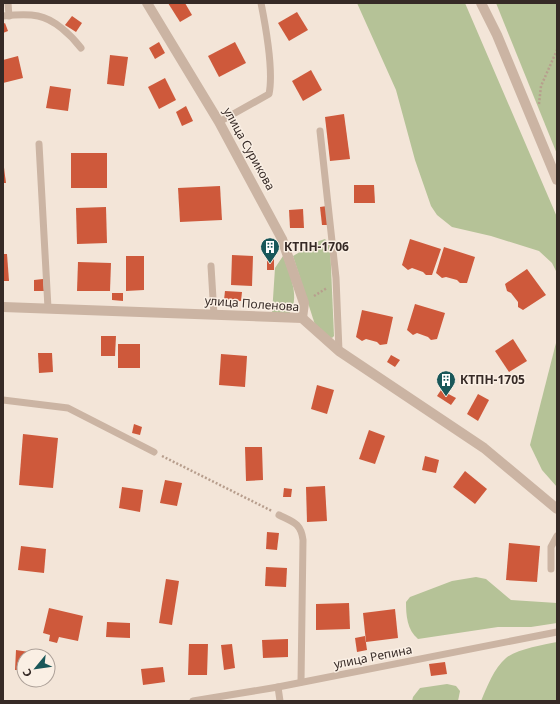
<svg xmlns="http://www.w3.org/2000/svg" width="560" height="704" font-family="'Noto Sans',sans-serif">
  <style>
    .green { fill: #b5c297 }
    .building { fill: #ce593b }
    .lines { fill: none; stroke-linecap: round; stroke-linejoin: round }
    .path { stroke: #b79e8d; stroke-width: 2.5; stroke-dasharray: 2 2; stroke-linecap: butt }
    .lane { stroke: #cbb4a3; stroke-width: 7 }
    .street { stroke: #cbb4a3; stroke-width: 10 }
    .labels { text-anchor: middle; stroke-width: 3; stroke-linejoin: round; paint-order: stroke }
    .street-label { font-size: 12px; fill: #362a26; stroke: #faefe4 }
    .poi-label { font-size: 12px; font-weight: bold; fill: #362a26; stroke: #faefe4; text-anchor: start }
  </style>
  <rect width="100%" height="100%" fill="#f3e5d8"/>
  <g class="green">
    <polygon points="357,3 465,3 557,217 557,273 552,263 539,251 491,236 452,227 437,215 431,206 415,160 396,90"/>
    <polygon points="496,3 557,3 557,154"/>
    <polygon points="325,239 330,245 334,336 332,338 317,331 293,256 319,241"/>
    <path d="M283 256C289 273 302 299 288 315L272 314 275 268Z"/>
    <polygon points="557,339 557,487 542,470 530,445"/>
    <path d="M476 577 486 579 511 600 557 603V623L531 627H498L418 639C407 630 406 615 406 602L410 597 452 581Z"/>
    <path d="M557 642V701H481C487 687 494 668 506 658 517 649 543 645 557 642Z"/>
    <polygon points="447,684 456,686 460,691 458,701 412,701 413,697 420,688"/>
  </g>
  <g class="building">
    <polygon points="168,3 185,3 192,15 180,22"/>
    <polygon points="297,12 308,30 289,41 278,23"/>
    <polygon points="72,16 82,23 76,32 65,25"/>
    <polygon points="5,23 8,31 3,33 3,24"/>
    <polygon points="159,42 165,53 155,59 149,48"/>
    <polygon points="235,42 246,63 219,77 208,56"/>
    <polygon points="110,55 128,57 124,86 107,84"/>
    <polygon points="18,56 23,78 3,83 3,60"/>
    <polygon points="311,70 322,90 303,101 292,81"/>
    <polygon points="165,78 176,100 159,109 148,87"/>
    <polygon points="50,86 71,89 68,111 46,108"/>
    <polygon points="186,106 193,121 182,126 176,112"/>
    <polygon points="344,114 350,159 330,161 325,117"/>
    <rect x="71" y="153" width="36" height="35"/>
    <polygon points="3,160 6,183 3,183"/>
    <polygon points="354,185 374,185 375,203 354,203"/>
    <polygon points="220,186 222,220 180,222 178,188"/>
    <polygon points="327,206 329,225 322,225 320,207"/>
    <polygon points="106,207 107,243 77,244 76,208"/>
    <polygon points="303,209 304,228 290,228 289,210"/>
    <polygon points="410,239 441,249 432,275 426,275 423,272 412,268 408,270 402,265"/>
    <polygon points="444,247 475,257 467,283 460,283 457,280 446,277 442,278 436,273"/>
    <polygon points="3,254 7,254 9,281 3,281"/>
    <polygon points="232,255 253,256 252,286 231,285"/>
    <polygon points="126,256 144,256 144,290 126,291"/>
    <rect x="267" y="257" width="7" height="13"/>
    <polygon points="78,262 111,263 110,291 77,291"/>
    <polygon points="527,269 546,295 523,310 518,307 518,302 511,293 507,291 505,284"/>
    <polygon points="43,279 44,291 34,291 34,280"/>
    <polygon points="225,291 242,292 241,301 224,300"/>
    <polygon points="112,293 123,293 123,301 112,300"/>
    <polygon points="415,304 445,313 437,339 431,340 428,337 417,333 413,335 407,330"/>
    <polygon points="362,310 393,317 387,344 380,345 377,342 366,339 362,341 356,337"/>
    <polygon points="101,336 116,336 115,356 101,356"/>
    <polygon points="513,339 527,361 509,372 495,351"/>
    <rect x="118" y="344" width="22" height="24"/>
    <polygon points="38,353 52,353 53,372 39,373"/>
    <polygon points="221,354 247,356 245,387 219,385"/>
    <polygon points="391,355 400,360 395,367 387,362"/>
    <polygon points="317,385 334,390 327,414 311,409"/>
    <polygon points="441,390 456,398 451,405 437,396"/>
    <polygon points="478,394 489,400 478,421 467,414"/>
    <polygon points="134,424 142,427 140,435 132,433"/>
    <polygon points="369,430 385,436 375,464 359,459"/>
    <polygon points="23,434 58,438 53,488 19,485"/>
    <polygon points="245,447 262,447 263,480 246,481"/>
    <polygon points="425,456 439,460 436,473 422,470"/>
    <polygon points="465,471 487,489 475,504 453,487"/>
    <polygon points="165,480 182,483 177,506 160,503"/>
    <polygon points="325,486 327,521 307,522 306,487"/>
    <polygon points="122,487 143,490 140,512 119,508"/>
    <polygon points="284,488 292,489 291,497 283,497"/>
    <polygon points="267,532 279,533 277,550 266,549"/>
    <polygon points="509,543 540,546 537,582 506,580"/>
    <polygon points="21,546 46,549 44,573 18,570"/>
    <polygon points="266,567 287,568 286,587 265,586"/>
    <polygon points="166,579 179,581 172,625 159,623"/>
    <polygon points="349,603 350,629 316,630 316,604"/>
    <polygon points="49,608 83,616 78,641 59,637 57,643 49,641 50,635 43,633"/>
    <polygon points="395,609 398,638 366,642 363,613"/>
    <polygon points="107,622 130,623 130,638 106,637"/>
    <polygon points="365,636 367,650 357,652 355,638"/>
    <polygon points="288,639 288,657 263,658 262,640"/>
    <polygon points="189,644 208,644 207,675 188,675"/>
    <polygon points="232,644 235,668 224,670 221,645"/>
    <polygon points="16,650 29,652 29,656 24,656 24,670 15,670"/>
    <polygon points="445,662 447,674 431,676 429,664"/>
    <polygon points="163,667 165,682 143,685 141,669"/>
  </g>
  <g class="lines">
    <g class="path">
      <polyline points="539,104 541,86 557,50"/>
      <polyline points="314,296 327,288"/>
      <polyline points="162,456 272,511"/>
    </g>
    <g class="lane">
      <polyline points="8,3 9,16"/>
      <path d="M3 16C13 15 28 14 38 16 54 19 71 35 81 48"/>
      <path d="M219 122 269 94C274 70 266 28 261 3"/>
      <polyline points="320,131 336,278 339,351"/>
      <polyline points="39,144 48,308"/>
      <polyline points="211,266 214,315"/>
      <polyline points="3,400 68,408 154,452"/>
      <path d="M279 515C293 522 301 523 303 540L301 682"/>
      <polyline points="551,569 551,547 557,536"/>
      <polyline points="278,687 280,701"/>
      <polyline points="193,701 278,687 557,632"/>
    </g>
    <g class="street">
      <polyline points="147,3 219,122 282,239 304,303 302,318"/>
      <polyline points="481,3 497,35 557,180"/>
      <polyline points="3,307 302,318 339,351 484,448 557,509"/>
    </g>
  </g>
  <defs>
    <g id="building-pin" transform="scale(1)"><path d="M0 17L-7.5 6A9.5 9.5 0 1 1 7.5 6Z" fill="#195759" stroke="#faefe4"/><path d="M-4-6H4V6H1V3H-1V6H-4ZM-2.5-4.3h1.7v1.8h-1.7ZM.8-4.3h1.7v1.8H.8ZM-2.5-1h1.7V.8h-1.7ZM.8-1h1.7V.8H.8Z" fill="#fff"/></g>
  </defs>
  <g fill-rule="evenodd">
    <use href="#building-pin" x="270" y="247"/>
    <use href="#building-pin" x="446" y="380"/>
  </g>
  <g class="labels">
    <g class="street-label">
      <text transform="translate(249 149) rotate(61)" y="4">улица Сурикова</text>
      <text transform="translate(252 304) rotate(4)" y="4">улица Поленова</text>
      <text transform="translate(373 657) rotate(-11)" y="4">улица Репина</text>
    </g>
    <g class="poi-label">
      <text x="284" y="251">КТПН-1706</text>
      <text x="460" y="384">КТПН-1705</text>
    </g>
  </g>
  <rect width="560" height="704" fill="none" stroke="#362a26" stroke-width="8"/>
  <g transform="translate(36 668) rotate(241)"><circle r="19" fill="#faefe4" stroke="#aca098"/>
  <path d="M0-3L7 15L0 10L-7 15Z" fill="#195759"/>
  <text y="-6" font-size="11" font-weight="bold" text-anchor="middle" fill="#362a26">С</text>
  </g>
</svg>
